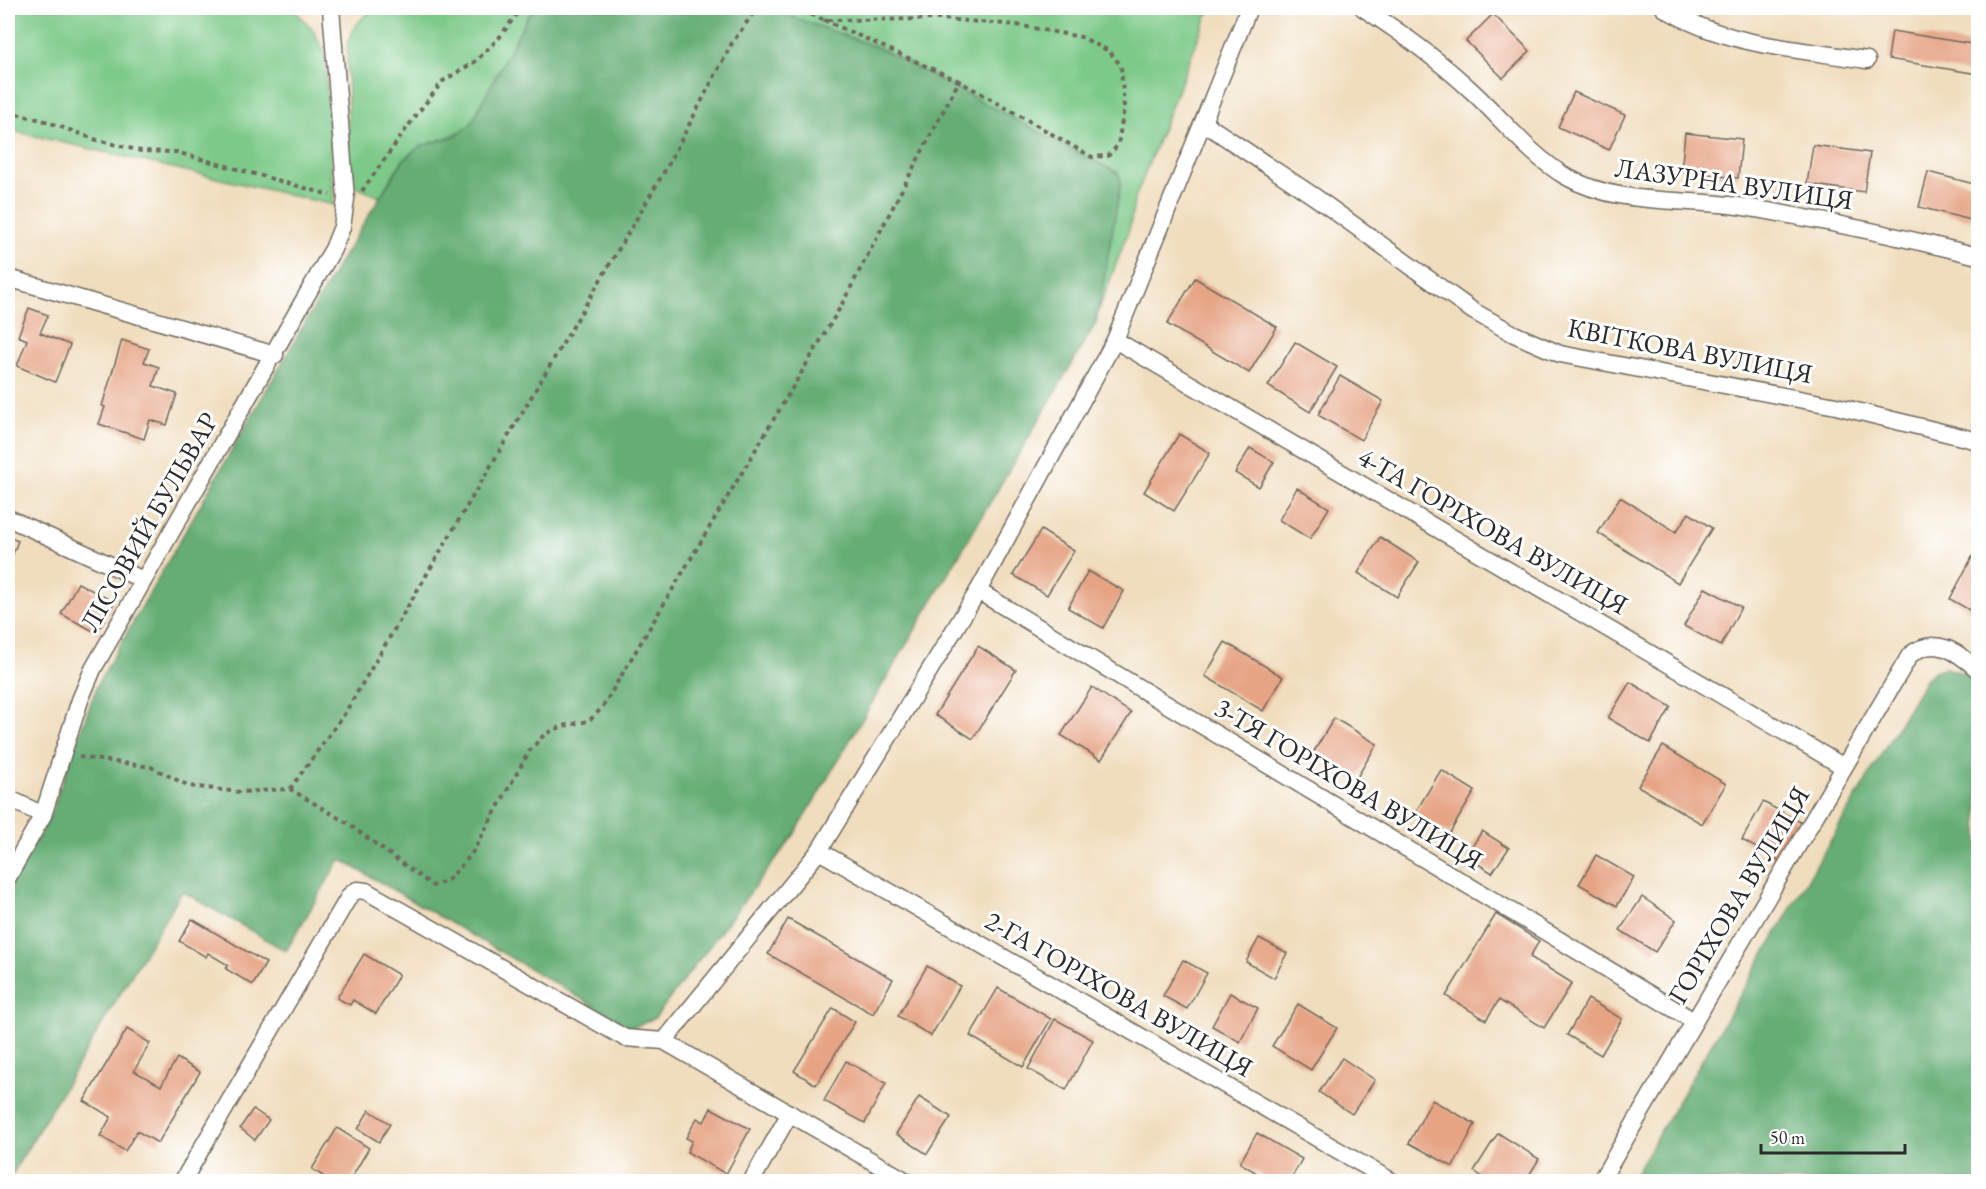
<svg xmlns="http://www.w3.org/2000/svg" width="1986" height="1189" font-family="'EB Garamond',serif">
  <style>
    .green { fill: #7cc988; stroke: #547a5a; stroke-width: 1.5 }
    .forest { fill: #65ad74; stroke: #486c50; stroke-width: 1.5 }
    .building { fill: #e6a485 }
    .lines { fill: none; stroke-linecap: round; stroke-linejoin: round }
    .minor-casing { stroke: #70695e; stroke-width: 19 }
    .path { stroke: #70695e; stroke-width: 4; stroke-dasharray: 4.5 4.5; stroke-linecap: butt }
    .minor { stroke: #fff; stroke-width: 16 }
    .labels { text-anchor: middle; stroke-width: 6; stroke-linejoin: round; paint-order: stroke }
    .street-label { font-size: 27px; fill: #2b2b2b; stroke: #fff }
  </style>
  <rect width="100%" height="100%" fill="#fff"/>
  <filter id="ink" filterUnits="userSpaceOnUse"><feTurbulence type="fractalNoise" baseFrequency=".0167" numOctaves="2"/><feDisplacementMap in="SourceGraphic" scale="12" xChannelSelector="R" yChannelSelector="G"/><feConvolveMatrix kernelMatrix="1 2 1 2 8 2 1 2 1" color-interpolation-filters="sRGB"/></filter>
  <filter id="wash" filterUnits="userSpaceOnUse"><feTurbulence type="fractalNoise" baseFrequency=".008" numOctaves="4" result="noise"/><feDisplacementMap in="SourceGraphic" scale="24" xChannelSelector="R" yChannelSelector="G"/><feGaussianBlur stdDeviation="1.35" result="paint"/><feColorMatrix in="noise" values="0 0 0 0 0 0 0 0 0 0 0 0 0 0 0 0 0 1.4 0 .05"/><feComposite in="paint" operator="in"/></filter>
  <g filter="url(#wash)">
    <rect width="100%" height="100%" fill="#f0ddbd"/>
    <g class="green">
      <path d="M8 8H292C307 22 319 35 325 56L334 205 8 130Z"/>
      <path d="M370 8H535L527 18 470 125C451 139 442 138 422 146 401 155 391 179 380 197L356 187 349 180 347 43 357 24 371 10Z"/>
      <polygon points="767,8 1210,8 1134,201 1130,227 1098,312 1121,182 1118,173 877,47"/>
    </g>
    <g class="forest">
      <polygon points="535,8 767,8 877,47 1118,173 1121,182 1096,323 794,835 655,1018 632,1028 340,859 286,951 182,891 8,1181 8,890 49,819 98,683 343,257 403,160 420,146 455,136 470,125 527,18"/>
      <polygon points="1944,668 1967,674 1978,685 1978,1181 1631,1181 1926,678 1935,671"/>
    </g>
    <g id="blocks">
      <g class="building">
        <polygon points="1493,14 1530,51 1503,78 1466,41"/>
        <polygon points="1892,31 1978,45 1978,74 1888,59"/>
        <polygon points="1574,92 1625,115 1609,150 1558,127"/>
        <polygon points="1685,133 1742,139 1738,178 1681,172"/>
        <polygon points="1813,145 1870,153 1864,192 1807,184"/>
        <polygon points="1928,172 1978,185 1971,220 1919,207"/>
        <polygon points="1195,278 1277,327 1249,373 1167,324"/>
        <polygon points="29,308 48,315 40,333 70,345 55,382 17,366 27,340 18,336"/>
        <polygon points="122,340 149,349 144,362 159,367 153,386 177,394 167,425 150,420 144,439 99,424 105,407 102,406"/>
        <polygon points="1295,342 1337,367 1310,412 1268,386"/>
        <polygon points="1340,376 1383,401 1361,440 1318,415"/>
        <polygon points="1179,434 1210,453 1174,511 1144,492"/>
        <polygon points="1250,448 1274,462 1259,487 1235,473"/>
        <polygon points="1297,488 1329,508 1310,539 1279,520"/>
        <polygon points="1620,497 1676,532 1689,513 1712,528 1678,583 1598,533"/>
        <polygon points="1041,530 1074,551 1047,595 1013,575"/>
        <polygon points="8,537 18,541 11,559 8,558"/>
        <polygon points="1380,537 1419,562 1397,597 1358,573"/>
        <polygon points="1978,546 1978,615 1950,599"/>
        <polygon points="1088,571 1124,591 1103,628 1068,608"/>
        <polygon points="78,583 114,602 97,633 61,614"/>
        <polygon points="1705,588 1741,607 1721,646 1684,626"/>
        <polygon points="1225,642 1283,677 1263,711 1205,676"/>
        <polygon points="978,646 1016,670 973,739 935,715"/>
        <polygon points="1630,682 1671,707 1650,743 1608,718"/>
        <polygon points="1092,687 1131,713 1101,760 1061,735"/>
        <polygon points="1334,718 1377,744 1356,779 1313,753"/>
        <polygon points="1663,746 1726,784 1702,824 1638,786"/>
        <polygon points="1441,770 1475,791 1449,834 1415,813"/>
        <polygon points="1763,802 1802,823 1780,861 1742,840"/>
        <polygon points="1482,831 1509,848 1492,873 1466,856"/>
        <polygon points="1596,855 1634,877 1617,906 1579,884"/>
        <polygon points="1642,897 1676,920 1655,952 1620,930"/>
        <polygon points="1496,914 1539,941 1530,957 1572,983 1544,1028 1499,1000 1486,1020 1446,996"/>
        <polygon points="192,919 266,963 253,985 226,969 228,965 208,953 206,957 179,941"/>
        <polygon points="788,919 893,979 873,1014 768,954"/>
        <polygon points="1259,938 1287,953 1274,978 1246,962"/>
        <polygon points="364,954 399,975 376,1014 353,1000 350,1005 337,998"/>
        <polygon points="1183,960 1207,973 1187,1009 1163,996"/>
        <polygon points="927,966 960,986 931,1036 898,1016"/>
        <polygon points="998,988 1051,1019 1023,1067 970,1036"/>
        <polygon points="1230,993 1258,1008 1240,1042 1212,1026"/>
        <polygon points="1588,999 1622,1019 1601,1055 1567,1035"/>
        <polygon points="1298,1004 1337,1028 1311,1070 1272,1046"/>
        <polygon points="833,1008 855,1022 816,1085 794,1071"/>
        <polygon points="1055,1019 1093,1040 1066,1090 1028,1069"/>
        <polygon points="127,1029 150,1043 134,1071 161,1086 177,1058 200,1072 158,1143 137,1131 125,1151 100,1136 111,1117 84,1101"/>
        <polygon points="1342,1058 1375,1080 1352,1114 1319,1092"/>
        <polygon points="846,1061 886,1083 865,1123 824,1101"/>
        <polygon points="919,1097 951,1117 927,1154 896,1134"/>
        <polygon points="1432,1100 1475,1124 1453,1167 1409,1143"/>
        <polygon points="711,1108 750,1129 726,1174 687,1152 692,1141 686,1138 697,1118 704,1122"/>
        <polygon points="253,1109 269,1120 255,1140 240,1128"/>
        <polygon points="369,1110 390,1124 379,1142 358,1129"/>
        <polygon points="337,1128 369,1148 349,1182 332,1182 312,1169"/>
        <polygon points="1257,1133 1302,1159 1289,1182 1272,1182 1240,1163"/>
        <polygon points="1498,1133 1539,1159 1525,1182 1490,1182 1474,1171"/>
      </g>
    </g>
  </g>
  <g filter="url(#ink)">
    <use href="#blocks" fill-opacity="0" stroke="#70695e" stroke-width="1.5"/>
    <g class="lines">
      <g class="minor-casing">
        <g id="minor">
          <path d="M1363 8C1402 33 1440 61 1474 93 1504 121 1530 155 1565 176 1617 206 1681 198 1738 206 1819 219 1899 236 1978 256"/>
          <path d="M1664 8C1725 46 1797 49 1867 60"/>
          <polyline points="1204,123 1315,197 1473,311 1514,334 1560,354 1836,406 1978,441"/>
          <polyline points="8,278 275,355"/>
          <polyline points="1115,340 1844,767"/>
          <polyline points="8,518 143,580"/>
          <polyline points="978,591 1694,1021"/>
          <polyline points="8,798 43,815"/>
          <polyline points="819,851 1393,1182"/>
          <polyline points="8,877 43,815 80,700 93,669 333,249 342,227 346,199 331,8"/>
          <polyline points="664,1041 819,851 978,591 1115,340 1249,8"/>
          <polyline points="182,1182 350,895 357,890 366,891 625,1038 664,1041 908,1182"/>
          <polyline points="751,1182 790,1113"/>
          <path d="M1600 1182 1910 655C1935 635 1958 652 1978 670"/>
        </g>
      </g>
      <g class="path">
        <polyline points="794,8 824,20 943,19 1017,25 1081,37 1109,51 1121,66 1124,108 1118,145 1108,156 1092,157 959,81"/>
        <polyline points="8,112 42,120 97,140 141,151 176,152 330,195"/>
        <polyline points="362,191 414,118 443,81 476,61 499,38 521,8"/>
        <polyline points="79,757 151,767 189,786 240,792 290,789 347,823 433,886 448,880 471,855 530,750 545,734 563,726 589,721 602,708 841,306 959,81 824,20"/>
        <polyline points="290,789 345,713 667,167 732,43 757,8"/>
      </g>
      <use href="#minor" class="minor"/>
    </g>
  </g>
  <g class="labels">
    <g class="street-label">
      <text transform="translate(1734 184) rotate(8)" y="9">ЛАЗУРНА ВУЛИЦЯ</text>
      <text transform="translate(1690 351) rotate(11)" y="9">КВІТКОВА ВУЛИЦЯ</text>
      <text transform="translate(149 522) rotate(-60)" y="9">ЛІСОВИЙ БУЛЬВАР</text>
      <text transform="translate(1493 531) rotate(30)" y="9">4-ТА ГОРІХОВА ВУЛИЦЯ</text>
      <text transform="translate(1349 784) rotate(31)" y="9">3-ТЯ ГОРІХОВА ВУЛИЦЯ</text>
      <text transform="translate(1739 895) rotate(-59)" y="9">ГОРІХОВА ВУЛИЦЯ</text>
      <text transform="translate(1119 994) rotate(30)" y="9">2-ГА ГОРІХОВА ВУЛИЦЯ</text>
    </g>
  </g>
  <rect width="1986" height="1189" fill="none" stroke="#fff" stroke-width="30"/>
  <path d="M1761 1144v9h144v-9" fill="none" stroke="#2b2b2b" stroke-width="3"/>
  <text x="1770" y="1144" font-size="18" fill="#2b2b2b" stroke="#ffffff" stroke-width="4.5" paint-order="stroke">50 m</text>
</svg>
